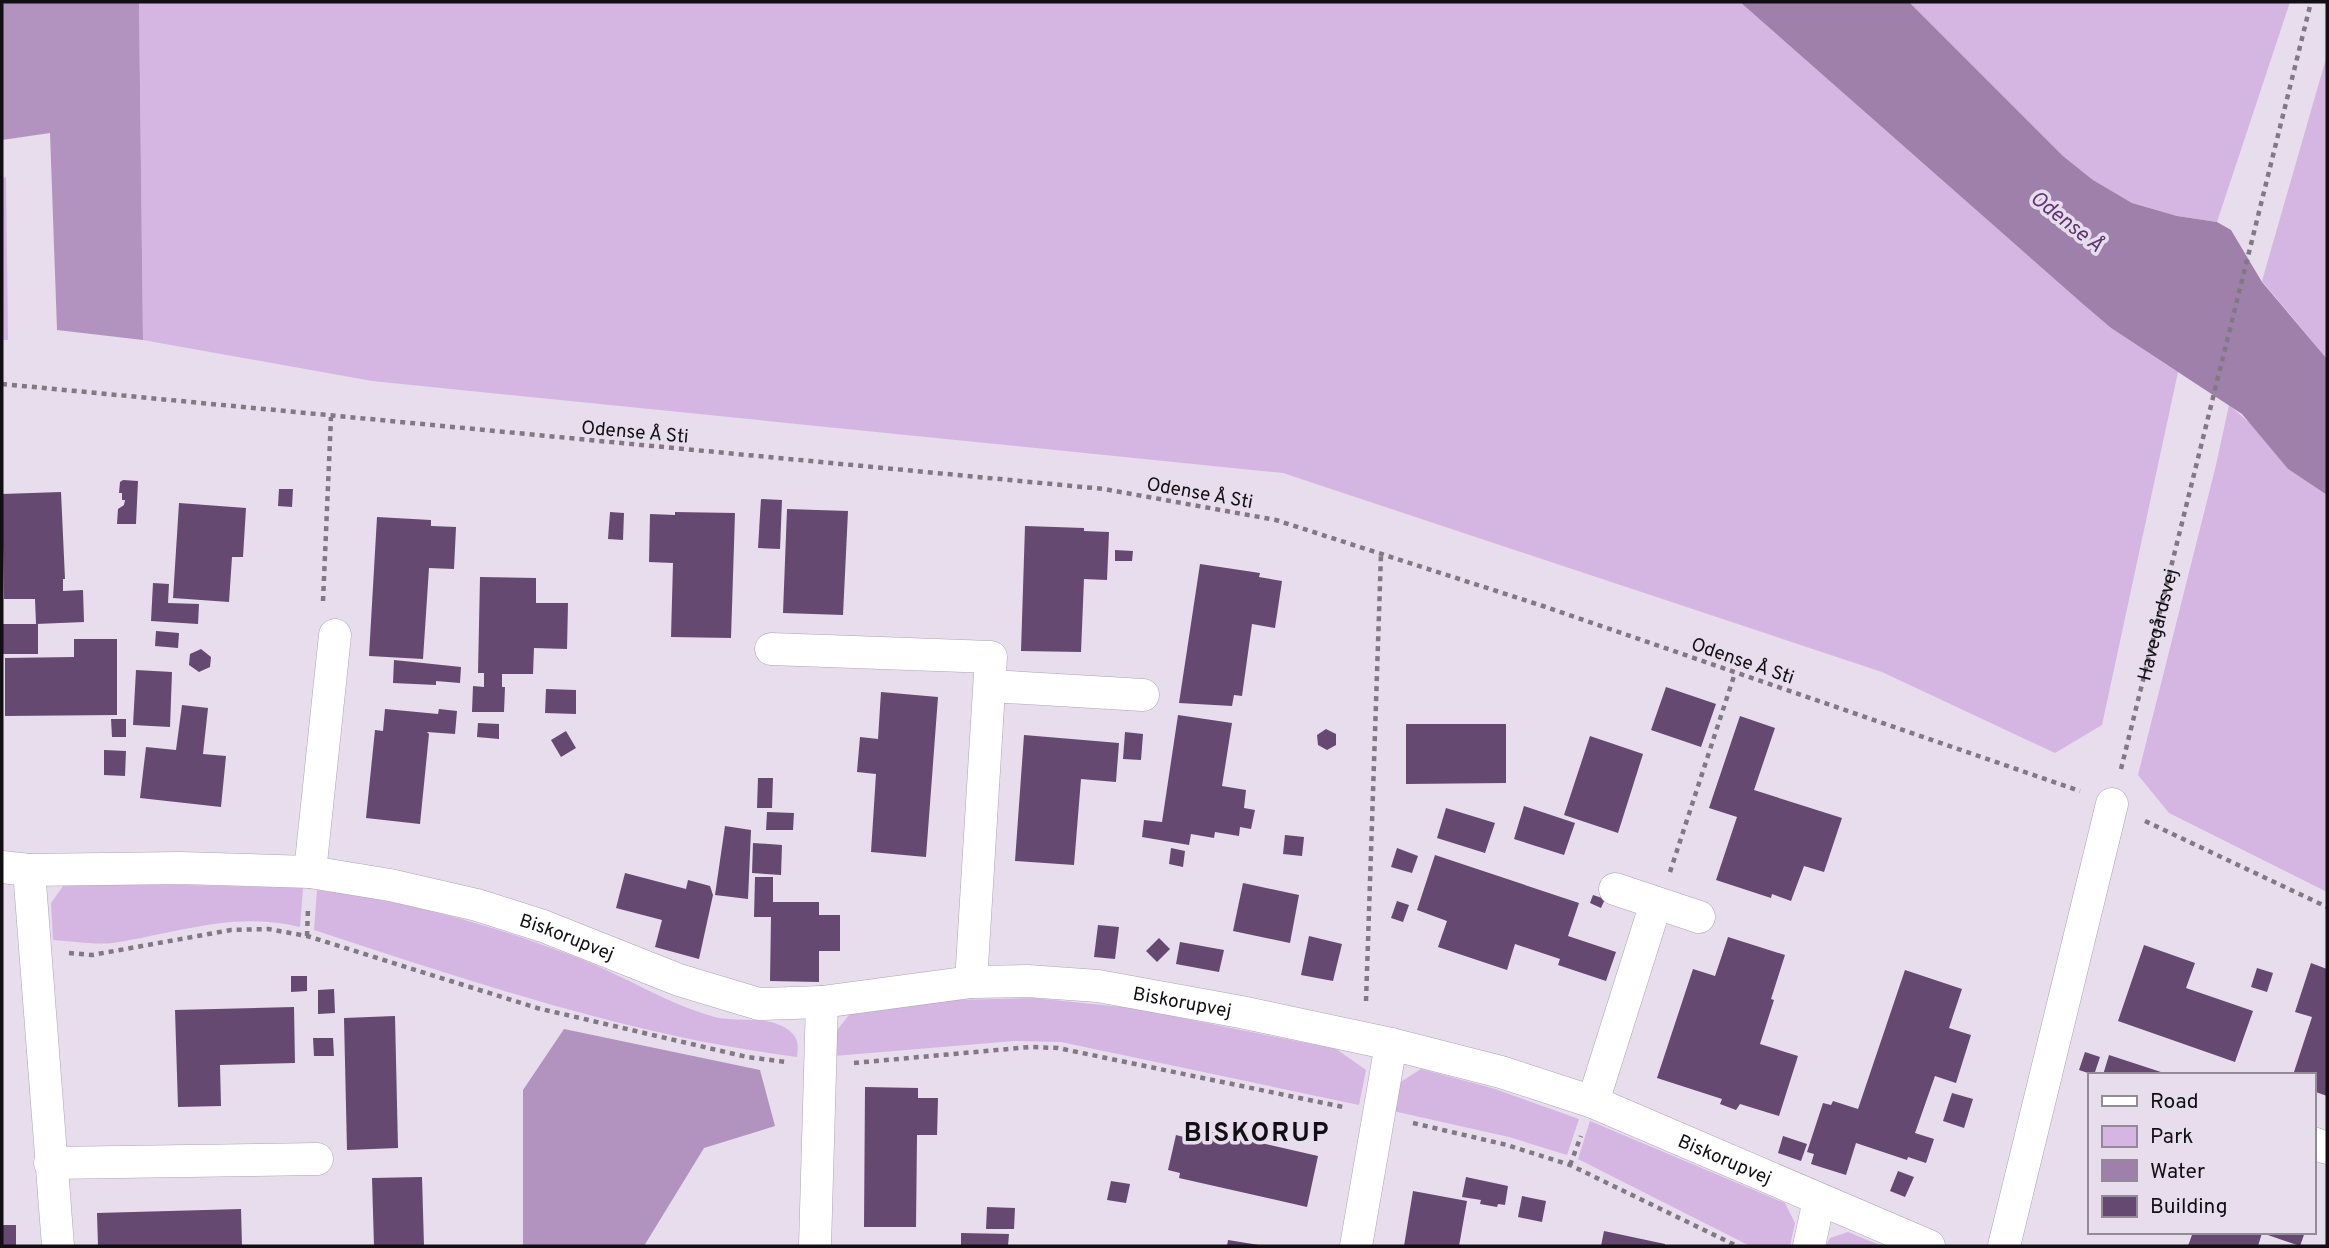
<svg xmlns="http://www.w3.org/2000/svg" width="2329" height="1248" font-family="Overpass,sans-serif">
  <style>
    .green { fill: #d5b6e3 }
    .forest { fill: #b293bf }
    .water { fill: #9e80ab }
    .building { fill: #654971 }
    .lines { fill: none; stroke-linecap: round; stroke-linejoin: round }
    .street-casing { stroke: #ada4b2; stroke-width: 33 }
    .path { stroke: #807983; stroke-width: 4.5; stroke-dasharray: 5 5; stroke-linecap: butt }
    .street { stroke: #fff; stroke-width: 32 }
    .labels { text-anchor: middle; stroke-width: 7; stroke-linejoin: round; paint-order: stroke }
    .street-label { font-size: 19px; fill: #120f14; stroke: #e7ddec }
    .water-label { font-size: 21px; font-style: italic; fill: #5e356e; stroke: #e7ddec }
    .district-label { font-size: 26px; font-weight: bold; letter-spacing: 2px; fill: #120f14; stroke: #e7ddec }
  </style>
  <rect width="100%" height="100%" fill="#e7ddec"/>
  <g class="green">
    <polygon points="139,2 1740,2 2084,305 2111,328 2178,372 2102,725 2055,753 1882,672 1283,473 372,381 143,340"/>
    <polygon points="1909,2 2290,2 2217,222 2177,216 2132,203 2093,180 2063,156"/>
    <polygon points="2327,55 2327,359 2262,281"/>
    <polygon points="6,177 8,340 2,340 2,178"/>
    <polygon points="2229,405 2251,424 2288,469 2327,495 2327,892 2169,813 2138,775 2216,465"/>
    <path d="M66 882 303 888 300 927C233 911 179 933 113 943 94 945 72 941 53 940L51 903Z"/>
    <path d="M317 890C408 901 497 926 583 960 626 977 670 1005 715 1017 738 1023 773 1014 792 1033 799 1040 798 1048 797 1057 632 1036 472 982 314 930Z"/>
    <polygon points="1034,998 1132,1008 1336,1049 1366,1070 1359,1105 1061,1042 1014,1041 834,1056 834,1034 849,1015 949,1000"/>
    <polygon points="1421,1069 1492,1088 1579,1119 1567,1155 1509,1137 1393,1111 1399,1083"/>
    <polygon points="1590,1121 1785,1203 1795,1223 1790,1246 1750,1246 1578,1159"/>
    <polygon points="1848,1232 1882,1246 1826,1246 1830,1238"/>
  </g>
  <g class="forest">
    <polygon points="2,2 139,2 143,340 57,330 50,133 2,140"/>
    <polygon points="564,1029 760,1070 775,1126 704,1148 644,1246 523,1246 523,1090"/>
  </g>
  <polygon class="water" points="1740,2 1909,2 2063,156 2093,180 2132,203 2177,216 2217,222 2231,230 2262,282 2327,359 2327,495 2288,469 2242,414 2111,328 2084,305"/>
  <g class="building">
    <polygon points="123,480 138,481 136,524 117,524 118,509 124,505 125,500 122,500 122,493 119,493 120,482"/>
    <polygon points="279,489 293,489 292,507 278,506"/>
    <polygon points="61,492 65,579 63,579 63,591 83,590 84,622 36,624 35,599 4,599 2,494"/>
    <polygon points="761,499 782,500 780,549 758,548"/>
    <polygon points="179,503 246,508 243,557 232,557 229,602 173,598"/>
    <polygon points="787,509 848,511 843,615 783,613"/>
    <polygon points="610,512 624,513 623,540 608,539"/>
    <polygon points="675,512 735,513 731,638 671,637 673,563 649,562 650,514 675,515"/>
    <polygon points="377,517 431,520 431,526 456,527 454,569 429,568 423,659 369,656"/>
    <polygon points="1025,526 1084,528 1084,531 1109,532 1107,580 1084,579 1081,652 1021,651"/>
    <polygon points="1115,550 1133,551 1132,561 1115,561"/>
    <polygon points="1200,564 1260,573 1259,577 1282,581 1275,628 1252,624 1242,696 1234,695 1232,706 1179,703"/>
    <polygon points="480,577 536,578 536,603 568,603 567,649 534,648 533,674 502,674 502,687 505,687 504,712 472,712 473,686 484,687 484,673 478,673"/>
    <polygon points="153,583 169,584 168,603 199,604 198,624 151,621"/>
    <rect x="2" y="624" width="36" height="30"/>
    <polygon points="156,631 179,633 178,648 155,646"/>
    <polygon points="74,639 117,639 117,715 5,716 5,658 74,657"/>
    <polygon points="201,649 211,657 210,667 199,672 189,665 190,654"/>
    <polygon points="394,660 461,667 460,683 436,681 436,685 393,683"/>
    <polygon points="136,670 172,672 170,727 133,725"/>
    <polygon points="1666,687 1716,704 1701,747 1651,730"/>
    <polygon points="546,689 576,690 576,714 545,713"/>
    <polygon points="881,692 938,697 926,857 871,852 876,774 857,772 860,737 878,739"/>
    <polygon points="182,705 208,708 203,754 226,756 221,807 140,798 146,747 176,750"/>
    <polygon points="385,709 438,714 439,709 457,711 455,734 427,732 429,734 420,824 366,818 375,730 383,731"/>
    <polygon points="1178,715 1232,723 1222,786 1246,790 1244,808 1255,810 1251,829 1240,827 1239,836 1215,832 1214,838 1191,834 1189,845 1142,837 1144,820 1162,822"/>
    <polygon points="1740,716 1775,728 1754,790 1842,818 1824,872 1804,866 1791,901 1772,894 1771,898 1716,880 1737,817 1709,808"/>
    <polygon points="111,719 126,719 126,737 112,737"/>
    <polygon points="478,723 499,724 499,739 477,737"/>
    <polygon points="1406,724 1506,724 1506,783 1406,784"/>
    <polygon points="1326,729 1336,734 1336,745 1327,750 1318,745 1317,735"/>
    <polygon points="566,731 576,748 561,757 551,740"/>
    <polygon points="1125,732 1143,734 1141,760 1123,759"/>
    <polygon points="1024,735 1119,743 1116,782 1081,779 1074,865 1015,861"/>
    <polygon points="1590,736 1643,754 1618,833 1564,815"/>
    <polygon points="104,750 126,751 125,776 104,775"/>
    <polygon points="758,778 773,778 772,808 757,808"/>
    <polygon points="1524,806 1575,823 1564,855 1514,839"/>
    <polygon points="1446,808 1495,823 1485,853 1437,838"/>
    <polygon points="767,812 794,813 793,830 766,830"/>
    <polygon points="725,826 751,830 748,899 715,895"/>
    <polygon points="1285,835 1304,837 1302,856 1283,854"/>
    <polygon points="753,843 782,845 781,875 752,873"/>
    <polygon points="1171,848 1185,851 1183,867 1169,864"/>
    <polygon points="1397,848 1418,856 1412,873 1391,867"/>
    <polygon points="1435,855 1579,903 1568,936 1616,952 1606,981 1558,965 1560,959 1515,944 1507,970 1438,947 1447,921 1417,910"/>
    <polygon points="625,873 686,889 688,880 710,886 713,895 699,959 655,947 662,920 616,908"/>
    <polygon points="755,877 773,877 773,902 819,902 819,915 840,915 840,951 819,951 819,982 770,981 771,917 754,917"/>
    <polygon points="1243,883 1299,895 1290,943 1233,931"/>
    <polygon points="1593,895 1605,899 1601,908 1590,903"/>
    <polygon points="1397,901 1409,905 1403,922 1391,918"/>
    <polygon points="1098,925 1119,927 1115,959 1094,957"/>
    <polygon points="1309,936 1342,944 1333,981 1301,975"/>
    <polygon points="1728,937 1785,955 1771,999 1774,1000 1760,1044 1798,1056 1779,1116 1740,1104 1736,1110 1720,1104 1722,1099 1657,1078 1693,969 1715,976"/>
    <polygon points="1159,938 1170,949 1157,962 1146,951"/>
    <polygon points="1180,942 1224,950 1219,972 1176,964"/>
    <polygon points="2144,945 2195,963 2186,988 2253,1011 2235,1062 2118,1021"/>
    <polygon points="2311,963 2327,969 2327,1096 2313,1091 2313,1075 2293,1075 2312,1017 2295,1012"/>
    <polygon points="2257,968 2273,973 2267,992 2251,987"/>
    <polygon points="1905,970 1962,989 1949,1028 1971,1035 1956,1083 1935,1076 1915,1133 1934,1139 1926,1163 1908,1157 1907,1160 1856,1143 1846,1175 1811,1164 1814,1154 1807,1152 1823,1103 1831,1105 1833,1101 1858,1109"/>
    <polygon points="291,976 307,976 307,991 291,992"/>
    <polygon points="334,989 335,1013 318,1014 318,990"/>
    <polygon points="294,1007 295,1063 220,1065 221,1106 178,1107 175,1010"/>
    <polygon points="395,1016 398,1148 347,1150 344,1018"/>
    <polygon points="313,1038 333,1038 334,1056 314,1056"/>
    <polygon points="2085,1052 2100,1057 2094,1075 2079,1070"/>
    <polygon points="2109,1055 2167,1074 2167,1075 2103,1075"/>
    <polygon points="865,1087 918,1088 918,1098 938,1098 937,1135 917,1135 916,1227 864,1227"/>
    <polygon points="1952,1093 1973,1099 1964,1128 1943,1121"/>
    <polygon points="1191,1127 1318,1156 1307,1207 1179,1178 1180,1173 1168,1170 1176,1135 1188,1138"/>
    <polygon points="1783,1136 1807,1144 1801,1161 1778,1153"/>
    <polygon points="1898,1171 1914,1177 1905,1197 1890,1191"/>
    <polygon points="422,1177 424,1246 374,1246 372,1178"/>
    <polygon points="1466,1177 1508,1186 1505,1205 1498,1204 1497,1207 1480,1204 1481,1200 1462,1197"/>
    <polygon points="1111,1181 1130,1184 1126,1203 1107,1200"/>
    <polygon points="1413,1191 1467,1201 1459,1246 1404,1246"/>
    <polygon points="1522,1196 1546,1201 1542,1222 1518,1217"/>
    <polygon points="987,1207 1015,1208 1014,1229 986,1229"/>
    <polygon points="241,1209 242,1246 98,1246 97,1213"/>
    <rect x="2" y="1225" width="14" height="21"/>
    <polygon points="1604,1231 1665,1244 1665,1246 1601,1246"/>
    <polygon points="2193,1232 2305,1232 2300,1246 2262,1233 2258,1246 2188,1246"/>
    <polygon points="961,1233 1009,1234 1008,1246 961,1246"/>
    <polygon points="1228,1240 1259,1245 1259,1246 1227,1246"/>
  </g>
  <g class="lines">
    <g class="street-casing">
      <g id="street">
        <polyline points="771,649 991,657 971,982"/>
        <polyline points="990,686 1143,695"/>
        <path id="s2" d="M2 867 29 870 181 868 310 872 390 885 477 905 543 926 679 980 759 1004 822 1002 971 982 1027 981 1098 986 1241 1012 1391 1044 1501 1072 1593 1102 1929 1246"/>
        <polyline points="29,870 58,1246"/>
        <polyline points="310,872 335,635"/>
        <polyline points="1615,889 1699,917"/>
        <polyline points="1593,1102 1656,903"/>
        <polyline points="2313,1143 2327,1148"/>
        <polyline points="50,1163 317,1159"/>
        <polyline points="815,1246 822,1002"/>
        <polyline points="1356,1246 1391,1044"/>
        <polyline points="1809,1246 1819,1200"/>
        <polyline points="2004,1246 2112,804"/>
      </g>
    </g>
    <g class="path">
      <polyline points="2,384 1104,489 1276,520 1543,606 2080,791"/>
      <polyline points="323,601 331,417"/>
      <path id="s1" d="M2121 769 2311 2"/>
      <polyline points="2145,821 2327,907"/>
      <polyline points="1670,872 1735,673"/>
      <polyline points="307,936 308,909"/>
      <polyline points="69,953 92,955 231,930 268,929 307,936 537,1008 747,1057 786,1062"/>
      <polyline points="1366,1001 1381,554"/>
      <polyline points="854,1063 1030,1047 1058,1048 1343,1107"/>
      <polyline points="1413,1123 1507,1145 1570,1165 1737,1246"/>
      <polyline points="1570,1165 1581,1136"/>
    </g>
    <use href="#street" class="street"/>
  </g>
  <g class="labels">
    <g class="street-label">
      <text transform="translate(635 431) rotate(5)" y="7">Odense Å Sti</text>
      <text transform="translate(1200 492) rotate(10)" y="7">Odense Å Sti</text>
      <text dy="7" stroke="none"><textPath href="#s1" startOffset="149">Havegårdsvej</textPath></text>
      <text transform="translate(1743 660) rotate(19)" y="7">Odense Å Sti</text>
      <text dy="7" stroke="none"><textPath href="#s2" startOffset="574">Biskorupvej</textPath></text>
      <text dy="7" stroke="none"><textPath href="#s2" startOffset="1204">Biskorupvej</textPath></text>
      <text dy="7" stroke="none"><textPath href="#s2" startOffset="1771">Biskorupvej</textPath></text>
    </g>
    <g class="water-label">
      <text transform="translate(2067 221) rotate(38)" y="7">Odense Å</text>
    </g>
    <g class="district-label">
      <text x="1257" y="1141">BISKORUP</text>
    </g>
  </g>
  <rect width="2329" height="1248" fill="none" stroke="#120f14" stroke-width="7"/>
  <rect x="2088" y="1073" width="228" height="161" fill="#e7ddec" stroke="#928b96" stroke-width="2"/>
  <rect x="2102" y="1096" width="35" height="10" fill="#ffffff" stroke="#928b96" stroke-width="2"/>
  <text x="2150" y="1108" font-size="21" fill="#120f14">Road</text>
  <rect x="2102" y="1126" width="35" height="21" fill="#d5b6e3" stroke="#928b96" stroke-width="2"/>
  <text x="2150" y="1143" font-size="21" fill="#120f14">Park</text>
  <rect x="2102" y="1160" width="35" height="21" fill="#9e80ab" stroke="#928b96" stroke-width="2"/>
  <text x="2150" y="1178" font-size="21" fill="#120f14">Water</text>
  <rect x="2102" y="1196" width="35" height="21" fill="#654971" stroke="#928b96" stroke-width="2"/>
  <text x="2150" y="1213" font-size="21" fill="#120f14">Building</text>
</svg>
